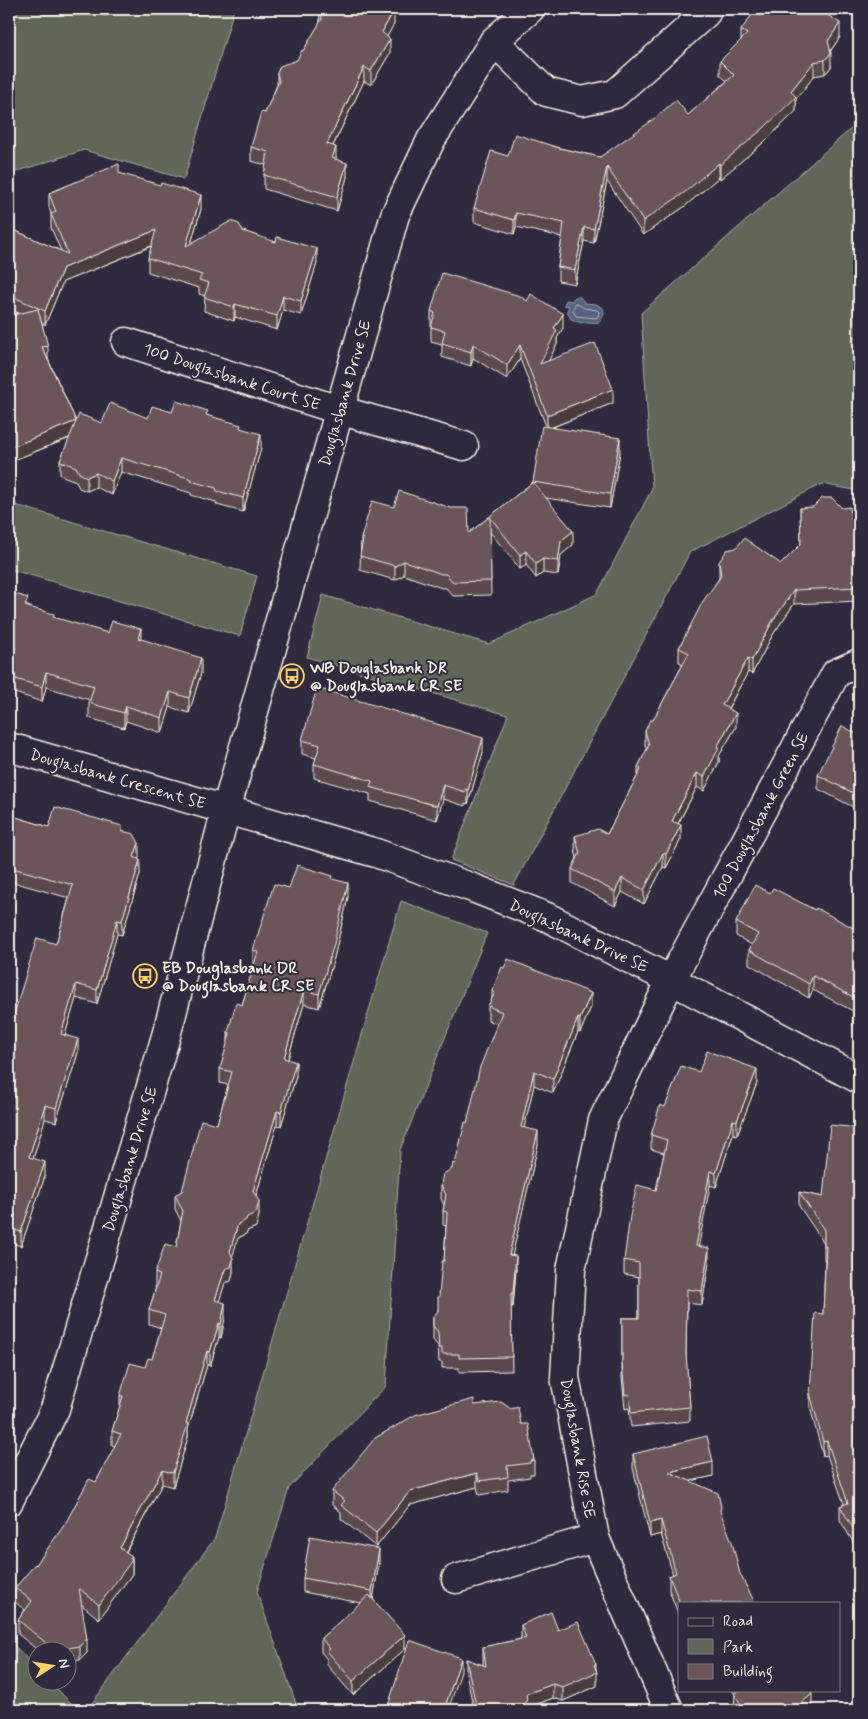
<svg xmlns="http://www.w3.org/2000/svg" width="868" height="1719" font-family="Mynerve,sans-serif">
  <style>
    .green { fill: #626658; stroke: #abaca0 }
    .water { fill: #56647f; stroke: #959ca9 }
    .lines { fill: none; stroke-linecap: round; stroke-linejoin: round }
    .shore { stroke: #b5b9be; stroke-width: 1 }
    .minor-casing { stroke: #f4f1e8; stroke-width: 31 }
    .minor { stroke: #2f2a3d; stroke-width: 28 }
    .wall { fill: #5b494d; stroke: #f4f1e8 }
    .shaded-wall { fill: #4a3c3e; stroke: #f4f1e8 }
    .building { fill: #6a5559; stroke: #f4f1e8 }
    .labels { text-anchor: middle; stroke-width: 4; stroke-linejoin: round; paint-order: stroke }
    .street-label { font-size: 16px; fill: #f4f1e8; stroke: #2f2a3d }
    .poi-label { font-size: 16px; font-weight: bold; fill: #f4f1e8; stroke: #2f2a3d; text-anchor: start }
  </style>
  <rect width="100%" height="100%" fill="#2f2a3d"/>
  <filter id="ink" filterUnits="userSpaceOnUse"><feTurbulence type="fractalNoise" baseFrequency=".02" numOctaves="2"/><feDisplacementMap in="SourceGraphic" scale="10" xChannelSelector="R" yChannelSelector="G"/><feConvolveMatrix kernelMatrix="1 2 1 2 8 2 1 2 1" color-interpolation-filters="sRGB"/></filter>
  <g filter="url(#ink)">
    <g class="green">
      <polygon points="9,9 234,9 184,179 84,150 9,174"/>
      <polygon points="859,94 859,491 822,484 690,552 514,885 451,860 508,715 307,657 323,595 489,644 597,594 652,489 641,313 853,127"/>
      <polygon points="9,503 257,576 240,636 9,569"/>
      <polygon points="401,901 487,933 400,1150 386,1386 289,1488 257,1592 298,1709 301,1710 87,1710 215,1538"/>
      <polygon points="9,1640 37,1669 38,1682 50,1682 78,1710 9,1710"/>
    </g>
    <path class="water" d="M575 297H580L585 303 596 304 603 308 604 313 601 321C594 325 588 320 581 323L571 319 567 311 569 306 564 305 566 300 571 301Z"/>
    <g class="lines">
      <polygon class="shore" points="576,303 584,308 597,310 599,312 598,317 595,318 576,316 573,310"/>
      <g class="minor-casing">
        <g id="minor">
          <polyline points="494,41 546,92 582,101 615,94 706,13 707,9"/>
          <polyline points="126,342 339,410 464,446"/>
          <polyline points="9,747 376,853 473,888 547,917 671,980 859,1079"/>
          <polyline points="9,1501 55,1409 166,1036 226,810 395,215 431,140 494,41 530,9"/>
          <polyline points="456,1579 595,1538"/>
          <polyline points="669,1710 595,1538 565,1377 571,1270 603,1120 671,980 836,673 859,663"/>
        </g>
      </g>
      <use href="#minor" class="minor"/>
    </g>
    <g class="wall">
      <polygon points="319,9 392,9 394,24 387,36 390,53 371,85 364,81 333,146 336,159 347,177 337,211 264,189 264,175 266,165 251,161 251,147 265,113 277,85 277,73 297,60 303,51 320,23"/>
      <polygon points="741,30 840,37 830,52 831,67 825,74 814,76 796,99 796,111 764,142 720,179 719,177 684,207 643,235 607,181 594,243 584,241 575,284 558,281 558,267 562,237 516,227 514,234 474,222 474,208 508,156 559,148 600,157 688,115 727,81 720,75 720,61 741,40"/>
      <polygon points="119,173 201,209 191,244 243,231 317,263 301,315 283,310 277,330 235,317 234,321 204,311 205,296 199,294 199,288 148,272 148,258 152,246 63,282 45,325 42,323 48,359 76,421 102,423 148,418 172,412 208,416 241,428 261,448 243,512 217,505 216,502 191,495 191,493 121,472 112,495 96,487 87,491 79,488 76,481 60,475 60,461 70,438 9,462 9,316 19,313 9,309 9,228 61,251 51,228 51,214 49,207 49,193"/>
      <polygon points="431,311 563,328 557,338 557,344 548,361 613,403 553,427 620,452 610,508 546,498 573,545 561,555 558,575 543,573 536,578 526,565 520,569 490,532 491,595 453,596 446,588 442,588 404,575 395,580 360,570 361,538 469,533 533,482 546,426 520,359 507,379 473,358 471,366 442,357 442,344 431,341"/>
      <polygon points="800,508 859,520 859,601 794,604 772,636 752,674 748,672 728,709 736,727 719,756 719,762 704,791 697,787 678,824 681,839 666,868 663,867 644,904 622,892 615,906 572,883 572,869 577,858 575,850 575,836 607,834 638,775 638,767 647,750 645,745 645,731 653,720 683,664 679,662 679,648 719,578 719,562 781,564 801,545"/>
      <polygon points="9,592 28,606 54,618 108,633 141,639 201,673 189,713 170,707 162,733 126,721 124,728 89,718 89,703 90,700 46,687 42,702 9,691"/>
      <polygon points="859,735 859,810 818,789 818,775"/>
      <polygon points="302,740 483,752 468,804 465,803 465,806 443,799 437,820 370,801 370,794 314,778 314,764 316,758 302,754"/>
      <polygon points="9,815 49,827 122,831 139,857 138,859 140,874 122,935 117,934 97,1004 76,998 65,1035 78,1053 56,1122 45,1119 33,1159 45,1176 21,1246 9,1242 9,1014 14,1014 56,944 69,898 9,881"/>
      <polygon points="333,879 348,897 334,958 319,1008 304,1004 288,1059 296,1076 281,1126 277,1125 256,1196 259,1215 256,1227 247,1231 246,1234 238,1238 232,1256 233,1272 231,1281 225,1283 219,1301 225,1317 221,1338 219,1337 210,1366 207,1365 188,1429 188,1437 173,1487 162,1484 126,1552 132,1559 132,1574 99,1619 81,1604 87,1653 80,1660 68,1662 68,1652 40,1652 18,1634 18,1620 25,1610 15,1602 15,1588 36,1565 96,1482 115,1446 112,1445 112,1431 120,1406 120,1396 152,1359 161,1328 149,1324 149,1310 156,1287 155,1287 155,1273 176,1247 181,1221 175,1209 175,1195 182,1191 217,1124 228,1085 220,1083 220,1069 228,1043 228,1032 242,1005 254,965 253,964 253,950 289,888"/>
      <polygon points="770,893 815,910 859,931 859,1029 853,1026 853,1011 813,990 809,998 749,964 749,950 752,945 736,936 736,922"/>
      <polygon points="492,991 591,1007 580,1033 578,1032 553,1093 534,1085 524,1128 538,1145 512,1255 516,1270 513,1307 511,1307 512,1371 459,1372 459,1368 442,1368 442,1362 439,1362 438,1346 433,1340 433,1317 438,1311 444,1261 446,1226 443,1225 443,1211 444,1205 441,1199 441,1185 455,1164 497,1024 488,1020 488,1006 492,999"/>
      <polygon points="699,1072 757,1083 737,1135 733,1134 716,1187 710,1185 698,1246 709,1262 702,1305 687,1303 686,1357 690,1407 690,1421 631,1427 629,1408 625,1409 622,1378 622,1318 639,1318 639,1277 624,1274 624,1260 656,1190 664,1153 651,1149 651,1135 665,1107"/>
      <polygon points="859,1128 859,1552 840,1520 840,1506 844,1504 827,1455 823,1456 810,1407 810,1393 823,1314 825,1260 824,1260 824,1243 799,1206 799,1192 823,1197"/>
      <polygon points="474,1405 521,1424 534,1460 534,1474 530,1474 530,1477 508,1480 508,1490 479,1495 477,1487 410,1505 376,1547 341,1519 341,1512 332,1505 332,1491"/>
      <polygon points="633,1454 713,1476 690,1481 679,1603 679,1616 669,1590 669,1576 673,1575 661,1534 650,1537 633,1468"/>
      <polygon points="379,1563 373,1599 405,1649 353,1695 327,1665 327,1659 321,1652 321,1638 361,1603 303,1592 303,1578"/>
      <polygon points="521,1625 558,1630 596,1669 597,1686 563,1701 553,1698 527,1708 527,1710 474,1710 466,1673 466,1659 483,1665 483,1647 521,1639"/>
      <polygon points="732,1690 810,1690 812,1708 809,1710 735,1710 734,1708 735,1694"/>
    </g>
    <g class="shaded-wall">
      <polygon points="394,10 394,24 382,46 382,32"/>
      <polygon points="840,23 840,37 828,55 828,41"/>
      <polygon points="390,39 390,53 371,85 371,71"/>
      <polygon points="831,53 831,67 825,74 825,60"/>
      <polygon points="814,62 814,76 796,99 796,111 764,142 720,179 720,165 791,91"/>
      <polygon points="364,67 364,81 327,158 327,144"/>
      <polygon points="336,147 336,161 332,158"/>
      <polygon points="347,163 347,177 337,211 337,197"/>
      <polygon points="719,163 719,177 684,207 643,235 643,221"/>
      <polygon points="607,167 607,181 594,243 594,229"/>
      <polygon points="201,195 201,209 186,260 186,246"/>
      <polygon points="516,213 516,227 514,234 514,220"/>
      <polygon points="584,227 584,241 575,284 575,270"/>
      <polygon points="156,230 156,244 63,282 45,325 45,311 63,268"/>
      <polygon points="317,249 317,263 301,315 301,301"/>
      <polygon points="283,296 283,310 277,330 277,316"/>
      <polygon points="235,304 235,317 234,321 234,307"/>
      <polygon points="563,314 563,328 557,338 557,344 540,378 540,364 554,328"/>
      <polygon points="473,344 473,358 471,366 471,352"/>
      <polygon points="520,345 520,359 507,379 507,365"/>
      <polygon points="48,346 48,360 42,347"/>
      <polygon points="613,389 613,403 547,429 547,415"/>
      <polygon points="76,421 76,435 9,462 9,448"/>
      <polygon points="261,434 261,448 243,512 243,498"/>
      <polygon points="620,438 620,452 610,508 610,494"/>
      <polygon points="121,458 121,472 112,495 112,481"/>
      <polygon points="96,473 96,487 87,491 87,477"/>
      <polygon points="573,531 573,545 561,555 558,575 558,561 561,541"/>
      <polygon points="526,551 526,565 520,569 520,555"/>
      <polygon points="543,559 543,573 536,578 536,564"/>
      <polygon points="404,561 404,575 395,580 395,566"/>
      <polygon points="794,590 794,604 772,636 752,674 752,660 772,622"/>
      <polygon points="141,629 141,644 138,638"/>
      <polygon points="201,658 201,673 189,713 189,698"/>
      <polygon points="748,658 748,672 722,719 722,705"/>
      <polygon points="46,672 46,687 42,702 42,687"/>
      <polygon points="170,692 170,707 162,733 162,718"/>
      <polygon points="126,706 126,721 124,728 124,713"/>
      <polygon points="736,713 736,727 719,756 719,762 704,791 704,777 717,747"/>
      <polygon points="483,738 483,752 468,804 468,790"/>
      <polygon points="697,773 697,787 672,835 672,821"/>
      <polygon points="443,785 443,799 437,820 437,806"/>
      <polygon points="681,825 681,839 666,868 666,854"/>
      <polygon points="139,843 139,857 134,871 134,857"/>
      <polygon points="663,853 663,867 644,904 644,890"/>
      <polygon points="140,860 140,874 122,935 122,921"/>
      <polygon points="622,878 622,892 615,906 615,892"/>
      <polygon points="348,883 348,897 334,958 319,1008 319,994"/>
      <polygon points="117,920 117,934 97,1004 97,990"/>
      <polygon points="813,976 813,990 809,998 809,984"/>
      <polygon points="76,984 76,998 61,1048 61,1034"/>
      <polygon points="304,990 304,1004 284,1072 284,1058"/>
      <polygon points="591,993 591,1007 580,1033 580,1019"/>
      <polygon points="578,1018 578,1032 553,1093 553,1079"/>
      <polygon points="78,1039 78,1053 56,1122 56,1108"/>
      <polygon points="296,1062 296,1076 281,1126 281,1112"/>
      <polygon points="757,1069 757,1083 737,1135 737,1121"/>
      <polygon points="534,1071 534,1085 521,1141 521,1127"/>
      <polygon points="45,1105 45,1119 29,1172 29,1157"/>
      <polygon points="277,1111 277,1125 253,1205 253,1191"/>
      <polygon points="733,1120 733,1134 716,1187 716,1173"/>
      <polygon points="538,1131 538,1145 509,1269 509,1255"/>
      <polygon points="45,1162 45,1176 21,1246 21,1232"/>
      <polygon points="710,1171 710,1185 696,1260 696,1246"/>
      <polygon points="259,1201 259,1215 256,1227 247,1231 246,1234 238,1238 230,1265 230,1251 238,1224 247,1217"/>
      <polygon points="709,1248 709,1262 702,1305 702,1291"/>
      <polygon points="516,1256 516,1270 513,1307 513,1293"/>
      <polygon points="233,1258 233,1272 231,1281 225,1283 215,1314 215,1300 225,1269"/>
      <polygon points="225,1303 225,1317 221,1338 221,1324"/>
      <polygon points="219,1323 219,1337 210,1366 210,1352"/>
      <polygon points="207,1351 207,1365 188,1429 188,1437 173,1487 173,1473 186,1423"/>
      <polygon points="827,1441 827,1455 823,1456 823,1442"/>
      <polygon points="713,1462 713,1476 669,1486 669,1472"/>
      <polygon points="162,1470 162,1484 120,1562 120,1548"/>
      <polygon points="477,1473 477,1487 410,1505 376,1547 376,1533 410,1491"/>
      <polygon points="661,1520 661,1534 650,1537 650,1523"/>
      <polygon points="379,1549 379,1563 372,1605 372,1591"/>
      <polygon points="132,1556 132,1561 132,1560 132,1574 99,1619 99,1605"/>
      <polygon points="405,1635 405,1649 353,1695 353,1681"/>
      <polygon points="87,1639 87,1653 80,1660 80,1646"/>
      <polygon points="68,1648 68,1662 68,1652 65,1652"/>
      <polygon points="461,1658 461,1672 448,1710 444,1710"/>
      <polygon points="596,1664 596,1673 597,1672 597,1686 563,1701 563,1687"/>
      <polygon points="553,1684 553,1698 527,1708 527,1710 519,1710 526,1694"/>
      <polygon points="812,1694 812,1708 809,1710 798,1710 798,1706"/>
    </g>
    <g class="building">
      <polygon points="320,9 392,9 394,10 382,32 390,39 371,71 364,67 327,144 336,147 332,158 347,163 337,197 264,175 268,152 251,147 261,112 265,113 279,81 277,73 280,66 297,60 302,50 303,51 322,19"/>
      <polygon points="756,9 818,9 840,23 828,41 831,53 825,60 814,62 791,91 796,97 764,128 720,165 719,163 684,193 643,221 607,167 594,229 584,227 575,270 558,267 564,223 516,213 514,220 474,208 491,151 508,156 515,134 559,148 600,157 650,122 676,100 688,115 734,75 720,61 747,34 741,30"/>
      <polygon points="119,164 119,173 160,185 161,183 201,195 186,246 231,221 239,224 243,231 276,242 277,237 317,249 301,301 283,296 277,316 235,304 234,307 204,297 209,283 199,280 202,275 148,258 156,230 63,268 45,311 9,295 9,228 68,254 51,214 56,212 49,193"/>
      <polygon points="442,273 520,296 527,301 531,294 563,314 554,328 557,330 540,364 595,343 613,389 547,415 520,345 507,365 473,344 471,352 442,343 445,331 431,327 435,313 431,311"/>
      <polygon points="38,309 48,346 42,347 76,421 9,448 9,316"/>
      <polygon points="176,401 208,411 206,415 241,425 240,428 261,434 243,498 217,491 216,488 191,481 192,479 121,458 112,481 96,473 87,477 79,473 76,467 60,461 79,414 102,423 110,403 148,418 152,406 172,412"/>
      <polygon points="542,426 620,438 610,494 533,482 573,531 561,541 558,561 543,559 536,564 526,551 520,555 490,517 491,581 453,582 446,574 442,574 404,561 395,566 360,556 363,539 361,538 372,501 394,507 399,491 451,508 468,508 469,533 533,482"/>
      <polygon points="822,498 832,498 842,508 850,507 851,518 859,520 859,587 794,590 772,622 752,660 748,658 722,705 736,713 717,747 719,748 704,777 697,773 672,821 681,825 666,854 663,853 644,890 622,878 615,892 572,869 580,853 575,836 598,829 607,834 641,769 638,767 649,745 645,731 650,720 653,720 689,653 679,648 703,601 721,576 719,562 727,550 736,548 744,538 781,564 801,544 800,508 813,507"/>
      <polygon points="9,592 28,598 25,606 54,614 53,617 108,633 112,621 141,629 138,638 201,658 189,698 170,692 162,718 126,706 124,713 89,703 94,686 46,672 42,687 9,677"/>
      <polygon points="317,688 483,738 468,790 465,789 465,792 443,785 437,806 370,787 372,781 314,764 320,745 302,740"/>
      <polygon points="842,726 859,735 859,796 818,775"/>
      <polygon points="55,807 122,826 122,831 134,834 139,843 134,857 140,860 122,921 117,920 97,990 76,984 61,1034 78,1039 56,1108 45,1105 29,1157 45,1162 21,1232 9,1228 9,1012 14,1014 37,938 56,944 73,885 9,867 9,815 49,827"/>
      <polygon points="297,865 333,876 332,879 348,883 334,944 319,994 304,990 284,1058 296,1062 281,1112 277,1111 253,1191 259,1201 256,1213 247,1217 246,1220 238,1224 230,1251 233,1258 231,1267 225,1269 215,1300 225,1303 221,1324 219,1323 210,1352 207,1351 186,1423 188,1423 173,1473 162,1470 120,1548 132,1556 130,1558 132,1560 99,1605 79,1588 87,1639 80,1646 68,1648 65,1652 57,1652 18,1620 32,1601 15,1588 35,1564 36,1565 65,1524 89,1479 96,1482 121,1434 112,1431 123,1396 120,1396 130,1363 145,1367 148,1358 152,1359 165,1315 149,1310 160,1275 155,1273 165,1244 176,1247 183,1211 175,1195 182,1191 201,1120 217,1124 232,1072 220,1069 230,1033 228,1032 236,1003 242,1005 258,952 253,950 274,884 289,888"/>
      <polygon points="755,885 770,893 773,888 815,910 816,908 859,931 859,1000 813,976 809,984 749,950 758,934 736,922"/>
      <polygon points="508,959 591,993 580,1019 578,1018 553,1079 534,1071 521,1127 538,1131 509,1255 516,1256 513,1293 511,1293 512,1357 459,1358 459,1354 442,1354 442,1348 439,1348 438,1332 433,1326 433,1317 438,1311 438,1297 439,1297 442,1261 444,1261 447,1212 443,1211 446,1195 441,1185 443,1174 452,1169 453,1163 455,1164 465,1122 467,1123 480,1067 502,1012 488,1006 495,993 492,991 502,967 504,968"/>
      <polygon points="859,1001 859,1015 853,1012"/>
      <polygon points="707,1051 757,1069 737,1121 733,1120 716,1173 710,1171 696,1246 709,1248 702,1291 687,1289 686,1354 690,1407 631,1413 629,1394 625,1395 622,1363 622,1318 639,1318 639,1263 624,1260 630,1216 637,1185 656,1190 667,1140 651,1135 660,1105 665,1107 681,1066 699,1072"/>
      <polygon points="830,1125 859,1128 859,1347 858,1347 859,1352 859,1538 840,1506 848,1503 827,1441 823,1442 810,1393 815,1313 823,1314 826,1246 824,1246 824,1230 799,1192 823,1197"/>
      <polygon points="474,1399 474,1405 501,1402 511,1409 518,1407 521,1424 528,1424 534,1460 530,1461 530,1463 507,1466 508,1477 479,1481 477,1473 410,1491 376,1533 341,1505 345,1501 332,1491 375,1438 415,1415"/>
      <polygon points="707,1436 713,1462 669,1472 718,1493 721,1507 720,1511 732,1542 740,1574 755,1603 680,1603 669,1576 676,1573 661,1520 650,1523 633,1454"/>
      <polygon points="310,1536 379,1549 372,1591 303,1578"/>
      <polygon points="369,1595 405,1635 353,1681 327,1651 330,1649 321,1638"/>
      <polygon points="551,1612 558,1630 578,1622 596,1664 594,1665 597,1672 563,1687 553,1684 526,1694 527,1700 519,1710 477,1710 466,1659 486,1666 483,1647 526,1638 521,1625"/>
      <polygon points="409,1640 461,1658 444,1710 391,1710 387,1709"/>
      <polygon points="739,1690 810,1690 812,1694 798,1706 801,1710 745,1710 734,1694"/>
    </g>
  </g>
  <defs>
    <g id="bus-ring" transform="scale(1.25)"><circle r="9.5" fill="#2f2a3d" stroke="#ffd166" stroke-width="1.5"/><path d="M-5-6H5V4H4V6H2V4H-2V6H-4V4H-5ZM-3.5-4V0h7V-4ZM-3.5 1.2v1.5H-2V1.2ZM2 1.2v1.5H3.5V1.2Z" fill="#ffd166"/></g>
  </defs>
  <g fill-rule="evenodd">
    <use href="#bus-ring" x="292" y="676"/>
    <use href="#bus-ring" x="145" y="976"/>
  </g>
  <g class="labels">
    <g class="street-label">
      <text transform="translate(232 376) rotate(18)" y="6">100 Douglasbank Court SE</text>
      <text transform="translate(344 393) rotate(-74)" y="6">Douglasbank Drive SE</text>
      <text transform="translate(118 778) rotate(16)" y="6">Douglasbank Crescent SE</text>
      <text transform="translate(760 815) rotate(-62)" y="6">100 Douglasbank Green SE</text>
      <text transform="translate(579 935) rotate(25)" y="6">Douglasbank Drive SE</text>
      <text transform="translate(129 1159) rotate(-73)" y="6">Douglasbank Drive SE</text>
      <text transform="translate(579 1448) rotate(80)" y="6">Douglasbank Rise SE</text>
    </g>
    <g class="poi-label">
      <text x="310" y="673">WB Douglasbank DR<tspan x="310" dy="18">@ Douglasbank CR SE</tspan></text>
      <text x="162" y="973">EB Douglasbank DR<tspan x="162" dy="18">@ Douglasbank CR SE</tspan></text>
    </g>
  </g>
  <rect width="868" height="1719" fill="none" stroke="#2f2a3d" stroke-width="30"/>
  <rect x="15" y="15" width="838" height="1689" fill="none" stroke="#f4f1e8" stroke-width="2" filter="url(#ink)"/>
  <rect x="678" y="1602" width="162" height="90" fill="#2f2a3d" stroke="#7e7a81"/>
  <rect x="688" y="1618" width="25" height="8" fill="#2f2a3d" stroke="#7e7a81"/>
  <text x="723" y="1626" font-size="15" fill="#f4f1e8">Road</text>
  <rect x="688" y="1639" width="25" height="15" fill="#626658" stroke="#7e7a81"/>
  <text x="723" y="1652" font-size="15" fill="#f4f1e8">Park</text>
  <rect x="688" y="1664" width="25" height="15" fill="#6a5559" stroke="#7e7a81"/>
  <text x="723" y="1676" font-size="15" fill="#f4f1e8">Building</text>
  <g transform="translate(52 1666) rotate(78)"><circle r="24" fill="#2f2a3d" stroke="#7e7a81"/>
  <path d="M0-4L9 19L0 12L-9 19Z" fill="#ffd166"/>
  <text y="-8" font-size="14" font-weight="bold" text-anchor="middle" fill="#f4f1e8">N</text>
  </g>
</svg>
